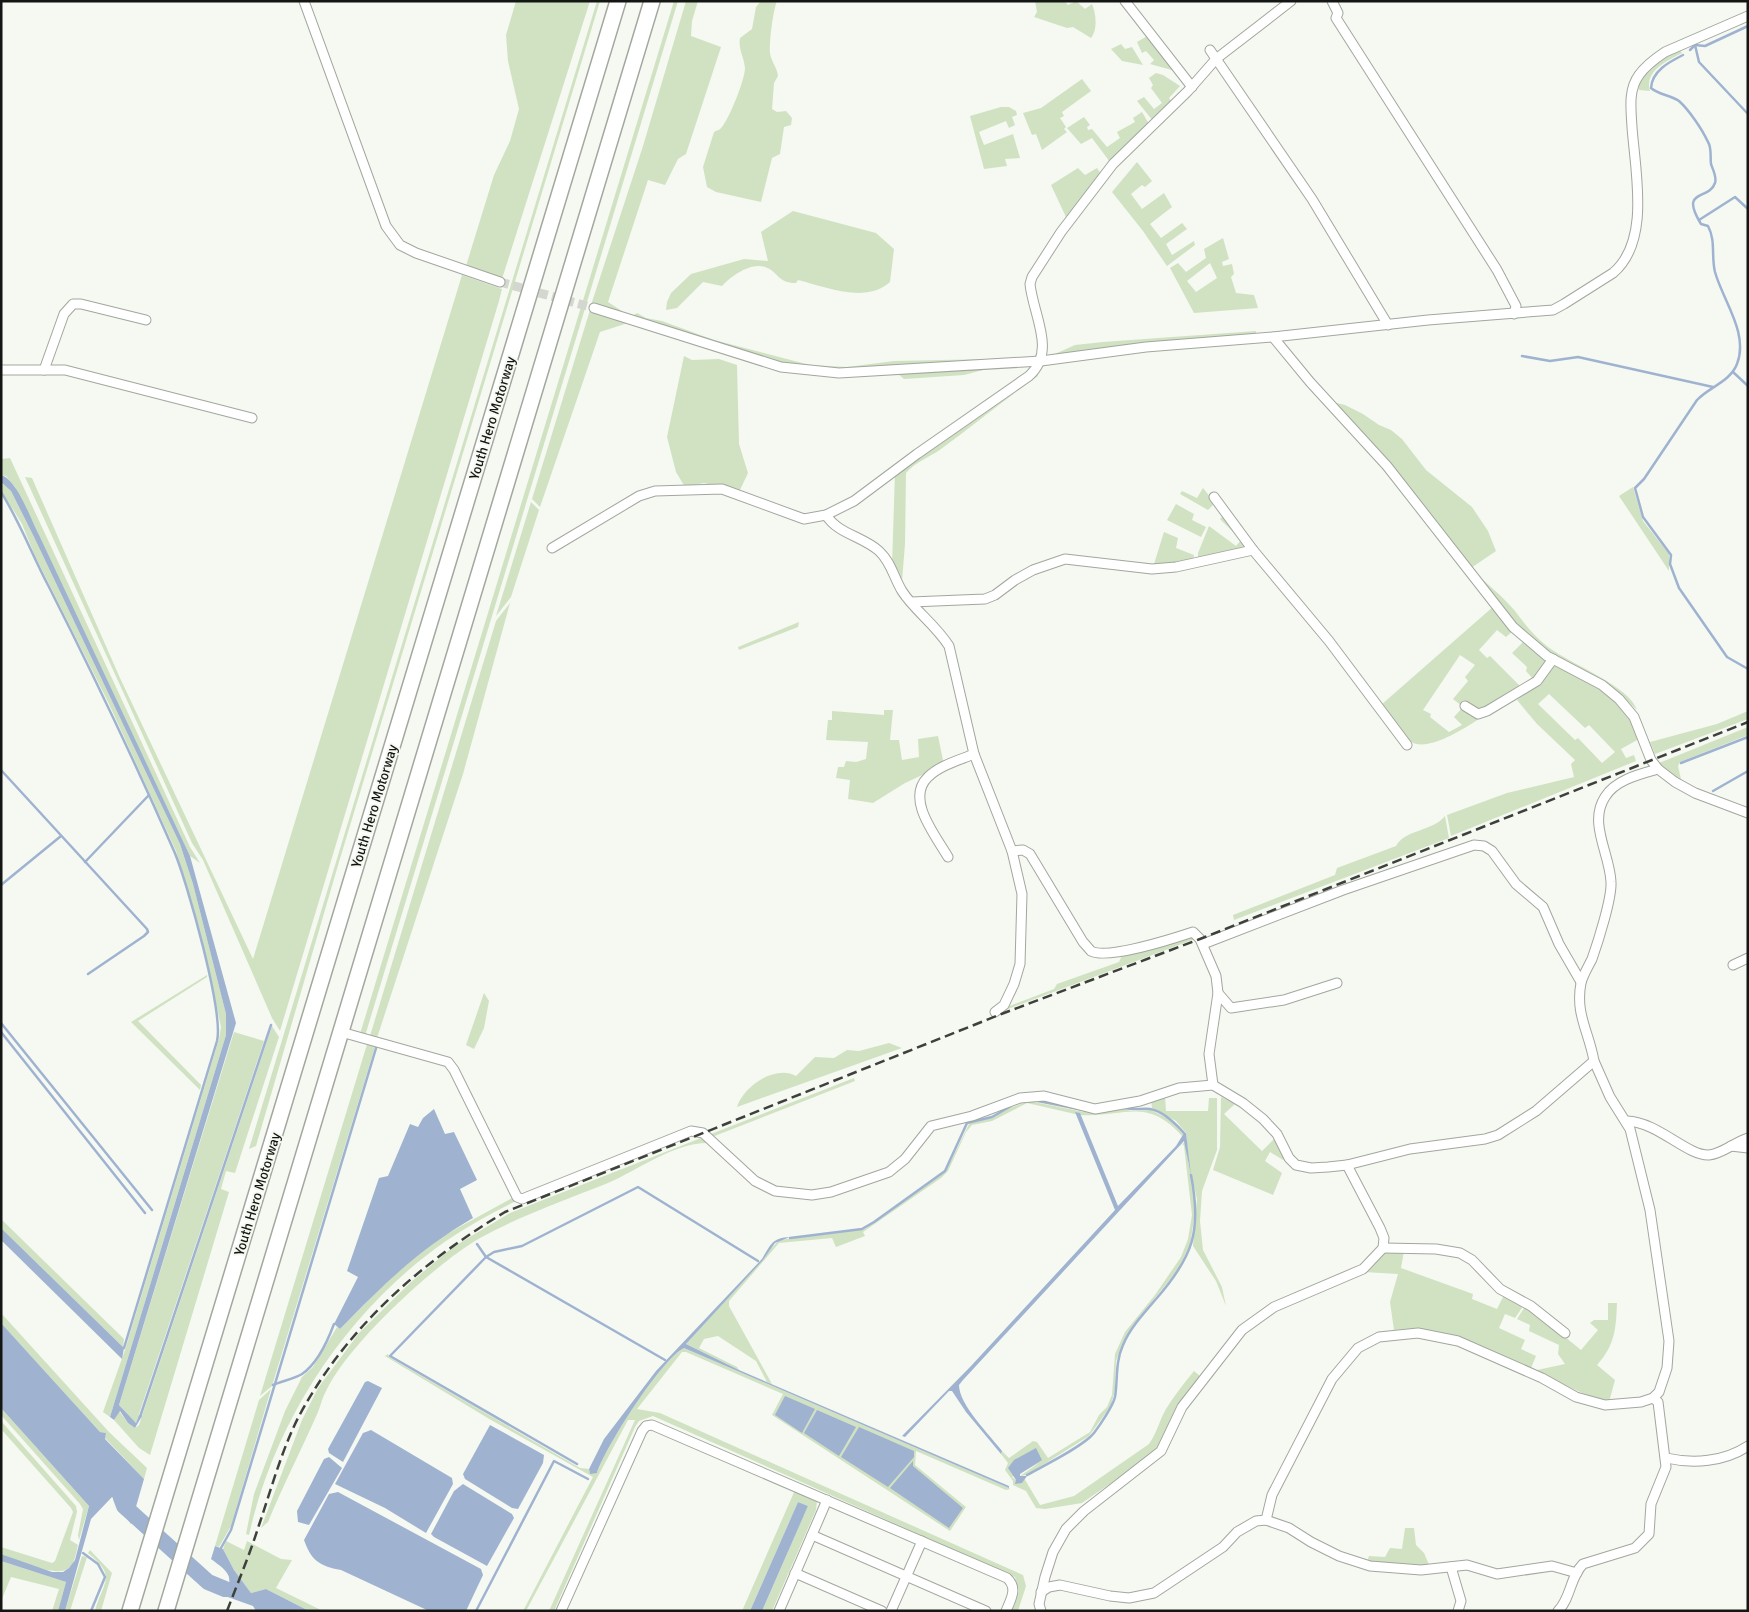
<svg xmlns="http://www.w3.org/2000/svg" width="1749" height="1612" font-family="Signika,sans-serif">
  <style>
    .green { fill: #d1e2c3; fill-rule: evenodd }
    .water { fill: #9fb3d1 }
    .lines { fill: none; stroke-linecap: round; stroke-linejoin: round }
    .stream { stroke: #9fb3d1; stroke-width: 2.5 }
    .river { stroke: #9fb3d1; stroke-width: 16 }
    .street-tunnel { stroke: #d3d7d0; stroke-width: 9; stroke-dasharray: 9 4.5; stroke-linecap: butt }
    .street-casing { stroke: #a2a79f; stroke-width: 11 }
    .highway-casing { stroke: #a2a79f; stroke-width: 18 }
    .street { stroke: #fff; stroke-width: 9 }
    .highway { stroke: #fff; stroke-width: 15 }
    .rail { stroke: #3e403c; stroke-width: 2.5; stroke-dasharray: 10 5; stroke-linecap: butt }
    .labels { text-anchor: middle; stroke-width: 4; stroke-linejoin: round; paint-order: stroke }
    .street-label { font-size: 14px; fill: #141613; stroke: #f5f9f1 }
  </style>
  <rect width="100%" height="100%" fill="#f5f9f1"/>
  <g class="green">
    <polygon points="516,1 590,1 502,279 466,266 494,175 510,141 519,109 508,61 506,35"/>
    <polygon points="597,1 600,1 339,862 256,1146 249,1149"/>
    <polygon points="674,1 678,1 365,1036 360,1034"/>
    <polygon points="686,1 698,1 692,21 691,36 721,47 686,154 678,159 665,185 648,180 608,302 631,317 637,313 646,318 662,321 714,340 810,365 847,367 894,361 989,359 989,363 840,371 782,364 591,305 643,146"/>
    <path d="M761 1H777C773 11 769 42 770 53 771 61 777 67 778 76L774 83 772 109 777 112 786 111 792 118 791 125 784 127 780 154 772 158 761 202 716 192 707 187 703 167 714 132C717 130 720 130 721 128 729 120 745 79 745 68 744 57 738 49 740 38L752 29 756 7Z"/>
    <path d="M1035 1H1064L1068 5 1076 1 1085 9 1092 4C1096 13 1098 30 1091 38L1073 27 1067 28 1034 17 1037 12Z"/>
    <polygon points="1149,35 1175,71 1150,64 1154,60 1146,51 1142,53 1137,42"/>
    <polygon points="1121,44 1125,49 1132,47 1143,65 1122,61 1111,49"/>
    <path d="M1679 49 1682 53C1667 61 1644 71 1650 91L1639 90 1637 85 1648 69Z"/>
    <polygon points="1156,73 1163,75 1180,86 1169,98 1173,103 1153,121 1137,101 1144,97 1154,109 1162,103 1151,88 1153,85 1149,78"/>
    <polygon points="1082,79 1091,91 1062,112 1064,116 1060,118 1066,127 1064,129 1067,132 1042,150 1036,134 1032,135 1023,113 1041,108"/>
    <polygon points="1001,107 1009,107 1016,111 1017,115 1012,117 1015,125 1009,128 1006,121 979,132 984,145 1013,134 1020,158 1005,159 1007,166 984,169 970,116"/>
    <polygon points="1142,112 1149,124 1110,162 1092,138 1081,144 1067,128 1084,117 1090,125 1087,127 1088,130 1092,129 1107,147 1120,138 1117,132 1135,122 1133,118"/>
    <polygon points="1137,162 1152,181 1145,187 1142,185 1131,194 1142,209 1164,193 1172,207 1150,224 1161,238 1182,223 1187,229 1166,244 1172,255 1194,241 1195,245 1167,266 1143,231 1112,192"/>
    <polygon points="1078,168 1085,175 1097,168 1101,174 1066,217 1051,185"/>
    <path d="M793 211 876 233 894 249 890 282C866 304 826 287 798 280L796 283C777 283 779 272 765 267 751 262 731 276 722 286L703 282 677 308 666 310 667 302 671 293 691 274 744 259 768 261 761 232Z"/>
    <path d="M1223 238 1229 259 1222 262 1223 266 1232 264 1234 274 1231 277 1236 293 1254 295 1258 308 1194 313 1170 268 1178 263 1186 272 1206 258 1204 249ZM1210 263 1217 278 1196 292 1187 281Z"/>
    <polygon points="462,275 502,289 499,301 280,1031 272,1018 203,860 192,843 25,477 32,478 120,678 253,959"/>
    <polygon points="590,310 631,322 600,332 540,507 532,499"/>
    <polygon points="1256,331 1256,336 1048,357 1075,345 1103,342"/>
    <polygon points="684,356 692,360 719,359 737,365 739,444 748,473 739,492 704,483 685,487 676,472 667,437"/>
    <polygon points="998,366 964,375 904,379 897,373"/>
    <path d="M1037 372 1038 376C1005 399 974 425 941 449 930 457 915 462 906 473L905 544 902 581 892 566 895 472Z"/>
    <path d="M1333 402 1345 405 1363 414 1379 425 1391 430 1402 439 1426 470 1472 507 1488 531 1496 551 1471 568C1485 583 1502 595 1515 611 1527 627 1537 640 1554 651 1574 665 1630 687 1637 710L1622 696 1551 653 1519 629Z"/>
    <polygon points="10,458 190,847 200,863 190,856 15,487 6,476 1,475 1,459"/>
    <polygon points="1,482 11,491 34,537 180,844 193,884 226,1014 226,1035 110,1417 103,1412 125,1350 219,1039 221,1027 204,948 176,851 109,704 35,556 22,524 1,490"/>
    <polygon points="1633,487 1643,521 1669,554 1669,571 1619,496"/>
    <polygon points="1203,488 1215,503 1208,510 1180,494 1182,491 1197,498"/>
    <polygon points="531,502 539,510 511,597 496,616"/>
    <polygon points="1176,504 1194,514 1192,520 1206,527 1201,537 1167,520"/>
    <polygon points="1225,514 1251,549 1198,560 1198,553 1209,526 1236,546 1241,540 1220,519"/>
    <polygon points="1164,532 1178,538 1176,548 1194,555 1193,561 1173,566 1154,564"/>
    <polygon points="510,603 463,774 377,1038 370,1036 496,621"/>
    <path d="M1494 606 1513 631 1506 637 1497 630 1479 650 1487 658 1490 656 1522 688C1502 702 1433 759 1410 741 1399 733 1390 716 1381 705ZM1460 655 1475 665 1465 677 1468 681 1453 699 1463 707 1454 717 1462 725 1449 732 1430 717 1431 714 1423 710Z"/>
    <polygon points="799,622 798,627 739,650 738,647"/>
    <polygon points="1524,641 1550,661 1533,679 1526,671 1527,667 1512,653"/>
    <path d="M1555 664C1596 684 1621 693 1639 739L1621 749 1626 758 1634 755 1636 761 1451 836 1447 815 1507 793 1574 777 1571 764 1575 760 1537 724 1517 700 1539 683ZM1549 694 1585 728 1589 725 1615 752 1602 763 1578 738 1575 740 1538 704Z"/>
    <polygon points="884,710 893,710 890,740 899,740 902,760 919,757 918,739 938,736 944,765 905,783 873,803 848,799 850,780 836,778 838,767 844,767 846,761 856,762 866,759 868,742 826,740 828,720 832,720 832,711 884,715"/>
    <polygon points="1748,711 1748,719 1655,754 1650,742 1717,724"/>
    <polygon points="1748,727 1748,735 1680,762 1678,766 1681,779 1680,781 1659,763"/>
    <path d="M1445 816 1449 838 1234 920 1233 915 1335 875 1337 868 1396 846C1405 829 1432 832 1445 816Z"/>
    <polygon points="1192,936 1195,939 1000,1012 1004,1008 1054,989 1057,984 1119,962 1123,953"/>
    <polygon points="207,975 207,977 138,1021 201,1085 200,1090 131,1022"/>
    <polygon points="484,993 489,1001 484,1028 474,1049 466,1045"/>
    <polygon points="272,1026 279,1037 235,1173 226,1171 221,1189 229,1192 150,1455 139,1448 114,1420 119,1411 128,1423 135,1428 139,1425"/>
    <polygon points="234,1032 264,1041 136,1423 119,1405"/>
    <polygon points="368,1041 376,1044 272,1386 260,1396"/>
    <path d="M889 1043 902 1048 737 1107C743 1087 775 1064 796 1076L815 1057 834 1058 847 1050 859 1051Z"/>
    <polygon points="854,1078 855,1081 712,1137 711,1134"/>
    <path d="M1165 1096 1166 1111H1208L1209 1098H1217V1150L1202 1191 1200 1221 1203 1250 1222 1287 1226 1306 1216 1281 1193 1246 1197 1199 1192 1177 1195 1213 1190 1245 1178 1270 1140 1316 1123 1342 1116 1361 1115 1389 1111 1406 1089 1436 1027 1475 1020 1476 1039 1463 1012 1477 1016 1480 1024 1478 1040 1505 1074 1496 1149 1444C1157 1433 1159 1421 1166 1409 1174 1396 1184 1383 1194 1371L1200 1376 1176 1410 1159 1446 1149 1457 1082 1503 1045 1509 1036 1508 1026 1491 1013 1485V1481L1005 1470 1008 1463 1001 1454 1002 1451 1009 1458 1033 1441 1037 1442 1048 1458 1090 1432 1099 1415 1107 1407 1112 1395 1115 1354 1125 1332 1155 1295 1181 1257 1188 1239 1192 1215 1184 1146 1183 1144 1178 1147 1185 1142 1190 1171 1186 1133 1176 1121 1152 1108 1151 1100Z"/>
    <polygon points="1221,1097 1235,1104 1224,1114 1262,1151 1274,1139 1285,1158 1283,1160 1270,1152 1265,1161 1282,1173 1273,1195 1213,1170 1220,1147"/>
    <path d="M1029 1101 1084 1112 1122 1108 1131 1111 1151 1110 1171 1120 1184 1133 1182 1136C1146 1096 1124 1118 1080 1115V1113L1075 1114 1027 1103 992 1121 972 1125 966 1132 948 1171 941 1178 863 1232 865 1236 836 1247 832 1238 779 1243 729 1301V1306L772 1384 767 1382 756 1361 718 1336 704 1339 699 1348 737 1367 739 1370 686 1344 779 1240 865 1229 946 1171 970 1122 992 1118 1007 1109Z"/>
    <path d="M701 1138 709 1143C675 1142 638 1170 608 1183 565 1200 520 1216 480 1238 435 1264 348 1344 326 1391 322 1398 321 1405 318 1412 302 1449 283 1485 268 1522L261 1528 302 1420 318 1388 359 1333 411 1282 453 1247 510 1213Z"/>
    <path d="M514 1197 516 1201C492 1213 468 1226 446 1241 348 1309 275 1419 249 1535L246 1534 254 1494 285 1411 302 1377 313 1367 337 1327 340 1329 393 1275 441 1237Z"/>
    <polygon points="1,1219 124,1339 123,1347 1,1228"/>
    <path d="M1384 1251H1404L1401 1268 1473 1294 1472 1299 1497 1309 1505 1293 1524 1305 1515 1318 1505 1314 1499 1328 1525 1340 1521 1349 1536 1356 1531 1368C1486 1349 1444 1323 1394 1330L1390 1302 1398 1274 1364 1272Z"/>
    <path d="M1608 1303H1617C1616 1329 1615 1345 1597 1365L1615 1380 1609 1402C1582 1395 1561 1383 1537 1370L1565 1364 1558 1354 1559 1345 1529 1331 1530 1325 1517 1319 1526 1305 1581 1350 1598 1330 1590 1323 1594 1320H1608Z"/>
    <polygon points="1,1313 109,1432 147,1468 144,1479 105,1438 106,1433 100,1432 1,1323"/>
    <path d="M684 1348 1009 1488 1010 1489 1006 1490 916 1451 915 1465 966 1507 950 1531 772 1415 783 1394 686 1352H682L637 1409 660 1413 1023 1575 1026 1586 1018 1611H1011L1019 1591 1015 1577 653 1416 639 1421 635 1427 554 1611H549L635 1420H628L526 1611H523L593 1477 491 1420 385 1356 388 1354 389 1357 580 1468 589 1469 590 1473H597C604 1449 661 1358 684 1348Z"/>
    <polygon points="271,1389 231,1526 219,1547 215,1546 259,1400"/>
    <polygon points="1,1408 89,1506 79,1540 78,1535 83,1509 80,1504 1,1415"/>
    <path d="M1 1421 76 1506 77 1512 70 1540 78 1545C76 1553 75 1562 70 1567 58 1580 16 1559 1 1554V1547L52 1563 55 1561 73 1512 71 1508 1 1429Z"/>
    <polygon points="795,1490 817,1501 816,1510 772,1611 762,1611 808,1506 798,1502 750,1611 742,1611"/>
    <polygon points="1405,1528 1414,1528 1416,1545 1424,1553 1430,1567 1367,1562 1369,1556 1385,1557 1390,1548 1402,1549"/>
    <polygon points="226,1541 244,1550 247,1541 281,1559 292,1560 276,1588 323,1611 309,1611 266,1589 251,1593 234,1570 223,1549"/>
    <path d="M90 1550 112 1573 101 1611H95C104 1580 117 1577 88 1553Z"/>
    <polygon points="82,1556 87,1557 70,1611 65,1611"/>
    <polygon points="1,1561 66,1582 58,1611 52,1611 59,1589 11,1577 1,1601"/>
  </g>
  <g class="water">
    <path d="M1 475C17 479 31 520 39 535L190 856 236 1023 119 1405 136 1423 139 1415 142 1416 135 1428 128 1423 120 1411 114 1420 110 1417 226 1035V1014L193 884 180 844 34 537 11 491 1 482Z"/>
    <path d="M434 1109 445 1134 454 1132 477 1180 460 1189 473 1218C418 1250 384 1284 340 1329L334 1324 358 1277 347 1271 379 1178 388 1176 410 1124 418 1127 423 1118Z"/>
    <path d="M1075 1112 1080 1113 1118 1206 1176 1146 1184 1133H1186L1191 1175 1184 1141 963 1380 959 1385C959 1405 990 1435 1002 1451L1001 1454 966 1412 952 1391H949L905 1437 902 1436 971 1366 1115 1210Z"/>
    <polygon points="1,1228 124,1348 122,1359 1,1240"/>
    <path d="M790 1237 775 1243 763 1260 686 1344 739 1370 1009 1486V1488L684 1348C662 1358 604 1449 597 1473L590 1474 589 1469 604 1439 656 1371 762 1259C771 1244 772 1238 790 1237Z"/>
    <polygon points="1,1323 100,1432 106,1433 105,1439 144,1479 131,1524 112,1497 91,1519 65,1611 58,1611 66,1582 1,1561 1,1554 52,1572 63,1572 69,1568 75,1560 89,1506 1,1408"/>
    <polygon points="368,1381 382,1388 343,1462 329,1453 328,1449 365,1382"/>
    <polygon points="785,1396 815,1409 802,1433 775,1415"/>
    <polygon points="817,1410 856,1427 839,1456 804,1433"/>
    <polygon points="490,1425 544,1455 543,1463 518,1509 512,1508 465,1479 463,1474"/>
    <polygon points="859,1427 914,1451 914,1457 888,1487 841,1457"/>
    <polygon points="371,1430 452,1478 453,1484 426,1533 385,1508 335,1484 363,1433"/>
    <polygon points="1036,1448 1042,1460 1020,1474 1020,1476 1027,1476 1022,1483 1015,1484 1016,1480 1008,1468 1014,1460"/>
    <polygon points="329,1457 342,1468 309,1525 298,1522 297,1511 324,1459"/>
    <polygon points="913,1461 913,1466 963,1508 949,1528 890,1488"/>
    <polygon points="463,1484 512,1514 514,1518 487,1566 434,1537 431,1534 454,1491"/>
    <path d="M338 1492 481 1569 483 1575 466 1611H429L341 1570C319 1566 311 1560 304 1540L329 1494Z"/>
    <polygon points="798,1502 808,1506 762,1611 750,1611"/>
    <path d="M215 1546 223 1549 234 1570 251 1593 266 1589 309 1611H256L253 1606 222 1595 204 1584 207 1572 227 1588C235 1574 221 1567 211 1559Z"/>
  </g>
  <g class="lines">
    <g class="stream">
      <polyline points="1695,45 1699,62 1748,114"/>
      <polyline points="1695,45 1705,46 1748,26"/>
      <polyline points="1690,50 1695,45"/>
      <path d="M1683 55C1669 62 1652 71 1651 88 1659 95 1671 95 1679 101 1689 110 1702 129 1708 142 1712 148 1710 157 1711 164 1713 170 1717 177 1715 183 1709 201 1679 188 1701 224L1708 226C1716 241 1711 256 1715 272 1723 301 1749 333 1737 364 1730 382 1709 387 1697 400L1644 479 1635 488 1643 517 1671 555 1670 564 1679 588 1727 657 1748 669"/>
      <polyline points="1699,220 1735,197 1748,209"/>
      <polyline points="1522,356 1550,361 1578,357 1713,387"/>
      <polyline points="1733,372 1748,386"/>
      <path d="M1 492C20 522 32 555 49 587 93 674 135 762 174 851 187 881 224 1013 217 1041L124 1348"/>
      <polyline points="1681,763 1748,737"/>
      <polyline points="1,770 147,929 148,932 144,936 88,974"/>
      <polyline points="1713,791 1748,771"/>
      <polyline points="85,862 149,795"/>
      <polyline points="1,885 61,836"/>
      <polyline points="1,1023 152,1210"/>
      <polyline points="1,1032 145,1213"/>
      <polyline points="1038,1101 1089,1111"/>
      <path d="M1122 1107C1132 1111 1140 1108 1150 1109 1163 1111 1176 1124 1184 1133"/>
      <polyline points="790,1238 862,1229 874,1222 945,1171 967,1123 992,1117 1011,1106"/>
      <polyline points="477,1244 486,1257 665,1360"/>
      <path d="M273 1385C282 1381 294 1379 302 1374 317 1364 328 1340 334 1324"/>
      <polyline points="140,1417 271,1025"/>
      <polyline points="577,1464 390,1356 486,1257 494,1252 522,1246 638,1187 758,1261"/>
      <path d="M1027 1475C1043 1466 1084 1446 1094 1433 1100 1425 1113 1406 1115 1397 1118 1379 1115 1363 1123 1345 1130 1328 1144 1313 1156 1299 1193 1257 1202 1231 1191 1175"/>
      <polyline points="221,1548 231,1530 377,1045"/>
      <polyline points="83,1553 98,1564 105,1577 91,1611"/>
      <polyline points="476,1611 554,1461 588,1479"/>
    </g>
    <polyline class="river" points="121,1498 124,1506 208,1582 225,1589"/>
    <polyline class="street-tunnel" points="500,282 594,308"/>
    <g class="street-casing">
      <g id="street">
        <polyline points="304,1 386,226 400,245 416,253 500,282"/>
        <polyline points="1125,1 1192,87"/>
        <polyline points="1332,1 1338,13 1336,18 1497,270 1516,306 1514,314"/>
        <polyline points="1210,50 1312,199 1388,325"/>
        <path d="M594 308 781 367 839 373 1041 361 1146 347 1273 337 1428 320 1540 311 1553 310 1564 304 1613 273C1651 241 1635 171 1632 127 1631 109 1628 90 1639 75 1646 65 1656 58 1665 52L1748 16"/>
        <polyline points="1273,337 1310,382 1387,466 1513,627 1547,656 1602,685 1619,699 1634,717 1651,760 1658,769 1675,782 1695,793 1748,813"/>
        <polyline points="1,370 65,370 252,418"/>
        <polyline points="44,370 64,314 73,304 81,304 146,320"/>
        <polyline points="1214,497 1253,550 1329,641 1407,745"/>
        <path d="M826 515C838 534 862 536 879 551 891 562 894 578 902 591 914 610 935 624 949 646L974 754 1012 851 1023 850 1030 854 1083 942C1086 945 1089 949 1091 951 1107 960 1175 938 1193 932L1200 939 1216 976 1218 993 1209 1054 1213 1085"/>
        <path d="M552 548 639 496 655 491 722 489 804 519 826 515 854 501 917 454 1029 376C1057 351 1033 315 1030 284L1032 277 1061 232 1113 164 1188 91 1216 59 1291 1"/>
        <polyline points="911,602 985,599 995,595 1015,580 1033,570 1065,559 1152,569 1176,567 1253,550"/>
        <polyline points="1465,706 1478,714 1487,711 1537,681 1553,659"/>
        <path d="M948 857C936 836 905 799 928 777 940 765 960 760 974 754"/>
        <polyline points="1203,944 1343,890 1474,845 1484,846 1492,851 1516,884 1543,907 1559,944 1581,982"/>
        <polyline points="1733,965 1748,958"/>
        <polyline points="1218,993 1231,1008 1284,1000 1337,983"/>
        <polyline points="995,1012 1004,1005 1014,984 1020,964 1022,894 1012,851"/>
        <path d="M341 1032 448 1062 454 1070 517 1197 522 1199 691 1131 703 1133 755 1181 775 1191 812 1195 831 1192 889 1172 905 1159 931 1126 972 1116 1020 1098 1044 1096 1095 1109 1140 1101 1179 1088 1213 1085 1243 1103 1263 1119 1277 1134 1289 1158 1296 1165 1311 1168 1328 1167 1347 1165 1410 1149 1485 1139 1498 1135 1536 1111 1594 1061C1589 1032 1575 1014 1581 983 1583 975 1588 967 1592 959 1598 942 1612 898 1611 882 1610 854 1588 823 1605 797 1615 780 1640 774 1658 769"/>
        <path d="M1627 1121C1658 1122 1687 1156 1709 1155 1722 1154 1735 1142 1748 1138"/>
        <polyline points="1731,1146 1748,1148"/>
        <polyline points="1383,1248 1436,1249 1460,1253 1472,1260 1500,1289 1531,1306 1565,1333"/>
        <path d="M1666 1458C1693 1464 1724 1462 1748 1446"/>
        <polyline points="1266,1520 1272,1495 1332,1379 1358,1348 1379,1337 1418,1333 1458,1341 1542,1378 1576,1397 1605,1405 1641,1402 1653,1398 1659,1392 1667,1368 1669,1341 1650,1210 1630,1129 1610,1097 1594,1061"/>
        <polyline points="812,1535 986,1611"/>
        <polyline points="1451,1567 1461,1601 1458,1611"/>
        <polyline points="795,1573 882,1611"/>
        <polyline points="1041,1592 1049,1587 1060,1585 1110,1596 1129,1598 1154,1593 1223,1547 1237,1532 1256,1521 1266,1520 1289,1528 1311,1542 1339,1556 1370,1566 1421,1570 1467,1565 1497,1574 1552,1566 1577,1573"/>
        <path d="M561 1611 642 1431 646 1426 652 1425 1007 1578C1018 1588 1011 1599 1006 1611"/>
        <polyline points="779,1611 827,1500"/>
        <polyline points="891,1611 922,1541"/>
        <polyline points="1041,1611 1039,1604 1045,1577 1053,1552 1066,1529 1084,1511 1161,1451 1182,1407 1242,1330 1274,1307 1363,1269 1383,1248 1384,1238 1380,1228 1347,1165"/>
        <path d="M1558 1611C1571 1598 1570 1577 1583 1564L1635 1548 1649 1534 1651 1504 1666 1467 1658 1402 1653 1398"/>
      </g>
    </g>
    <g class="highway-casing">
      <g id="highway">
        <polyline points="130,1611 618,1"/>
        <polyline points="166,1611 652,1"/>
      </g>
    </g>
    <use href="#street" class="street"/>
    <use href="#highway" class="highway"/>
    <path class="rail" d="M227 1611C238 1582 250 1554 259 1525 271 1490 281 1452 298 1418 345 1329 420 1263 505 1212L1004 1013 1200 939 1748 722"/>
  </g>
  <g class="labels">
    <g class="street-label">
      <text transform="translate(492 418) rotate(-73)" y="5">Youth Hero Motorway</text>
      <text transform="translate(374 806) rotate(-73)" y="5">Youth Hero Motorway</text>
      <text transform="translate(257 1194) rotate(-73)" y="5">Youth Hero Motorway</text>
    </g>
  </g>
  <rect width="1749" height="1612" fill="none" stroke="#141613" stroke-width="5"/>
</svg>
